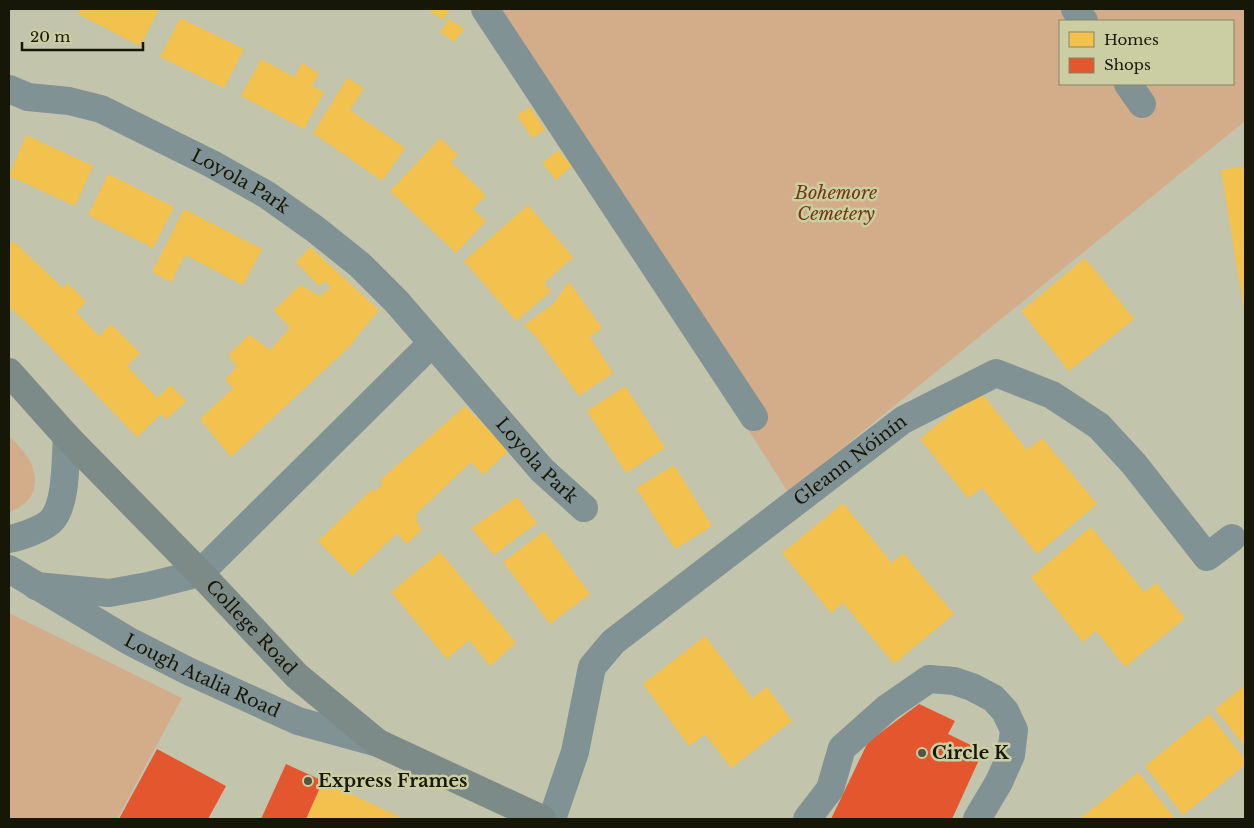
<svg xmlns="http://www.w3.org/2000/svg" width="1254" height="828" font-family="'Libre Baskerville',serif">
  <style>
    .green { fill: #d3ac8a; fill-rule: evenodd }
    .homes { fill: #f2c14e }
    .shops { fill: #e4572e }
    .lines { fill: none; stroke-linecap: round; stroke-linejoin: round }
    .minor { stroke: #809293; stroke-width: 28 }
    .major { stroke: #7d8b88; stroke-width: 28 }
    .poi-dot { fill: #535441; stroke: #cbcea2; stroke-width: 2 }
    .labels { text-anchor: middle; stroke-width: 5; stroke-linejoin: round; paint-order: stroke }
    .street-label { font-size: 18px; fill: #171707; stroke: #cbcea2 }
    .park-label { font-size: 18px; font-style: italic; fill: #73380f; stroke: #cbcea2 }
    .poi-label { font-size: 18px; font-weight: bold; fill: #171707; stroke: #cbcea2; text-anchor: start }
  </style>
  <rect width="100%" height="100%" fill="#c3c4ac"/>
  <g class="green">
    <path d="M471 9H1245V121L788 492 673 312ZM1060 21H1233V84H1060Z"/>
    <path d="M9 436C15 442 22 449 27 456 42 481 36 502 9 512Z"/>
    <polygon points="9,613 182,698 117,819 9,819"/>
  </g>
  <g class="homes">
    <polygon points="81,9 159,9 140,46 78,14"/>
    <polygon points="430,9 450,9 443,20 429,11"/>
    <polygon points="180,18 244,49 224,88 160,57"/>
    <polygon points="449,19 464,29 454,42 440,32"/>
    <polygon points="261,59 294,77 302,63 319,73 312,86 324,92 304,129 241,96"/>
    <polygon points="347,78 364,88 350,110 405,148 382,181 313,133"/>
    <polygon points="530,107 545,130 532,138 517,115"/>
    <polygon points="26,135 93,166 75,206 9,176"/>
    <polygon points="440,138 458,155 451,162 486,195 473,209 486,221 456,253 390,191"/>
    <polygon points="558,150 572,166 556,180 542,163"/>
    <polygon points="1245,166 1245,311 1244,311 1221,170"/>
    <polygon points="108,174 174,207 153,248 88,215"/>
    <polygon points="528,205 573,257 544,283 551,291 516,321 464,261"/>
    <polygon points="184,209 262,249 243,285 185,255 171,282 152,272"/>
    <polygon points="13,241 63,288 68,283 86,302 76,312 99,336 111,324 140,353 127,366 157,398 170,385 186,401 167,419 161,414 137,437 27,323 9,307 9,246"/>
    <polygon points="310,247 379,310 357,336 352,344 231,457 200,419 233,388 225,379 237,367 228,355 249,335 270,350 290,328 274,310 300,285 320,296 331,287 323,281 319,286 296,262"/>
    <polygon points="1085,258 1134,319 1069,371 1021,311"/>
    <polygon points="569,282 602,328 590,337 613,373 579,396 537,338 524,325 553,304"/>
    <polygon points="625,386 665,448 626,473 587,411"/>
    <polygon points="979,390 1027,450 1042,438 1097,504 1037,554 982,488 968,498 920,439"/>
    <polygon points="465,406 509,450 483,475 471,462 415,515 418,518 416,521 422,530 406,544 397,533 352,576 318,541 372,489 374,492 383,484 380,480"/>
    <polygon points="674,465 712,526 675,549 636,488"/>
    <polygon points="517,497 537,523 494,555 471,528"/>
    <polygon points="843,503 892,563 903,553 954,614 894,664 843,603 831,613 782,553"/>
    <polygon points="1091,527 1144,592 1156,583 1185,618 1125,667 1096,631 1083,642 1031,577"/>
    <polygon points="544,531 590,594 550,624 503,562"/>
    <polygon points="440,552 516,643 490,666 469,640 447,659 391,592"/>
    <polygon points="705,636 752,698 767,687 792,721 731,768 705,734 689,746 643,684"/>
    <polygon points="1245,685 1245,747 1215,709"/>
    <polygon points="1209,714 1245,759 1245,765 1183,815 1145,766"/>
    <polygon points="1138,772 1175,819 1079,819 1106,798"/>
    <polygon points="323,781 400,817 399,819 306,819"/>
  </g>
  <g class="shops">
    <polygon points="919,704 955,721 948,734 983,751 952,819 831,819 868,742"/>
    <polygon points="157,749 226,786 208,819 119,819"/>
    <polygon points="286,764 323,781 306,819 261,819"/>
  </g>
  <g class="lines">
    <g class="minor">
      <polyline points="485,9 754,417"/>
      <polyline points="1075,9 1084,21"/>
      <polyline points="1128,84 1142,104"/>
      <path id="s1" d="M9 89 28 97 69 101 101 109 212 164 267 195 315 229 360 265 397 302 542 470 584 508"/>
      <path d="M9 539C20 537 44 529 52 520 67 503 65 460 67 437"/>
      <path id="s2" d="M9 569 129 641 188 671 298 721 378 743"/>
      <polyline points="36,586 109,593 148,586 200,573 432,343"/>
      <path id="s3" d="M552 819 575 752 592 667 613 642 903 420 996 373 1052 395 1099 426 1134 464 1207 557 1232 538"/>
      <polyline points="807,819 830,789 842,748 887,708 929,679 954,681 972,687 993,698 1005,711 1014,730 1011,755 999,782 977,819"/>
    </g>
    <path class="major" id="s4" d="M9 372 67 437 200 573 297 676 378 743 542 819"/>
  </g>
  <g class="poi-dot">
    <circle cx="922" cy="753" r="5"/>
    <circle cx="308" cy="781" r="5"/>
  </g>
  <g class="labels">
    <g class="street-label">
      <text dy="6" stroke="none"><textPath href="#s1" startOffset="252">Loyola Park</textPath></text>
      <text dy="6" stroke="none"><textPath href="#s1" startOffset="662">Loyola Park</textPath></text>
      <text dy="6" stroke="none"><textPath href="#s3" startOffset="489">Gleann Nóinín</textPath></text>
      <text dy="6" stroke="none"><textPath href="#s4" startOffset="352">College Road</textPath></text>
      <text dy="6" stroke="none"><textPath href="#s2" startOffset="221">Lough Atalia Road</textPath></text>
    </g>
    <g class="park-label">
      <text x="836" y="199">Bohemore<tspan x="836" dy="21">Cemetery</tspan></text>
    </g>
    <g class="poi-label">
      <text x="932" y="759">Circle K</text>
      <text x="318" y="787">Express Frames</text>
    </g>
  </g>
  <rect width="1254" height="828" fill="none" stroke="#171707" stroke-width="20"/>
  <rect x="1059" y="20" width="175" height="65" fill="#cbcea2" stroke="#838564"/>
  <rect x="1069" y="32" width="25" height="15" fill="#f2c14e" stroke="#838564"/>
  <text x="1104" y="45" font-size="15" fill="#171707">Homes</text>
  <rect x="1069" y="58" width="25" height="15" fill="#e4572e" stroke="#838564"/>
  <text x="1104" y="70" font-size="15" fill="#171707">Shops</text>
  <path d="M22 42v8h121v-8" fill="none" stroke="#171707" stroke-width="2.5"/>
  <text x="30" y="42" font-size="15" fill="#171707" stroke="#cbcea2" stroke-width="4" paint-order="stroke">20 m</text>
</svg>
